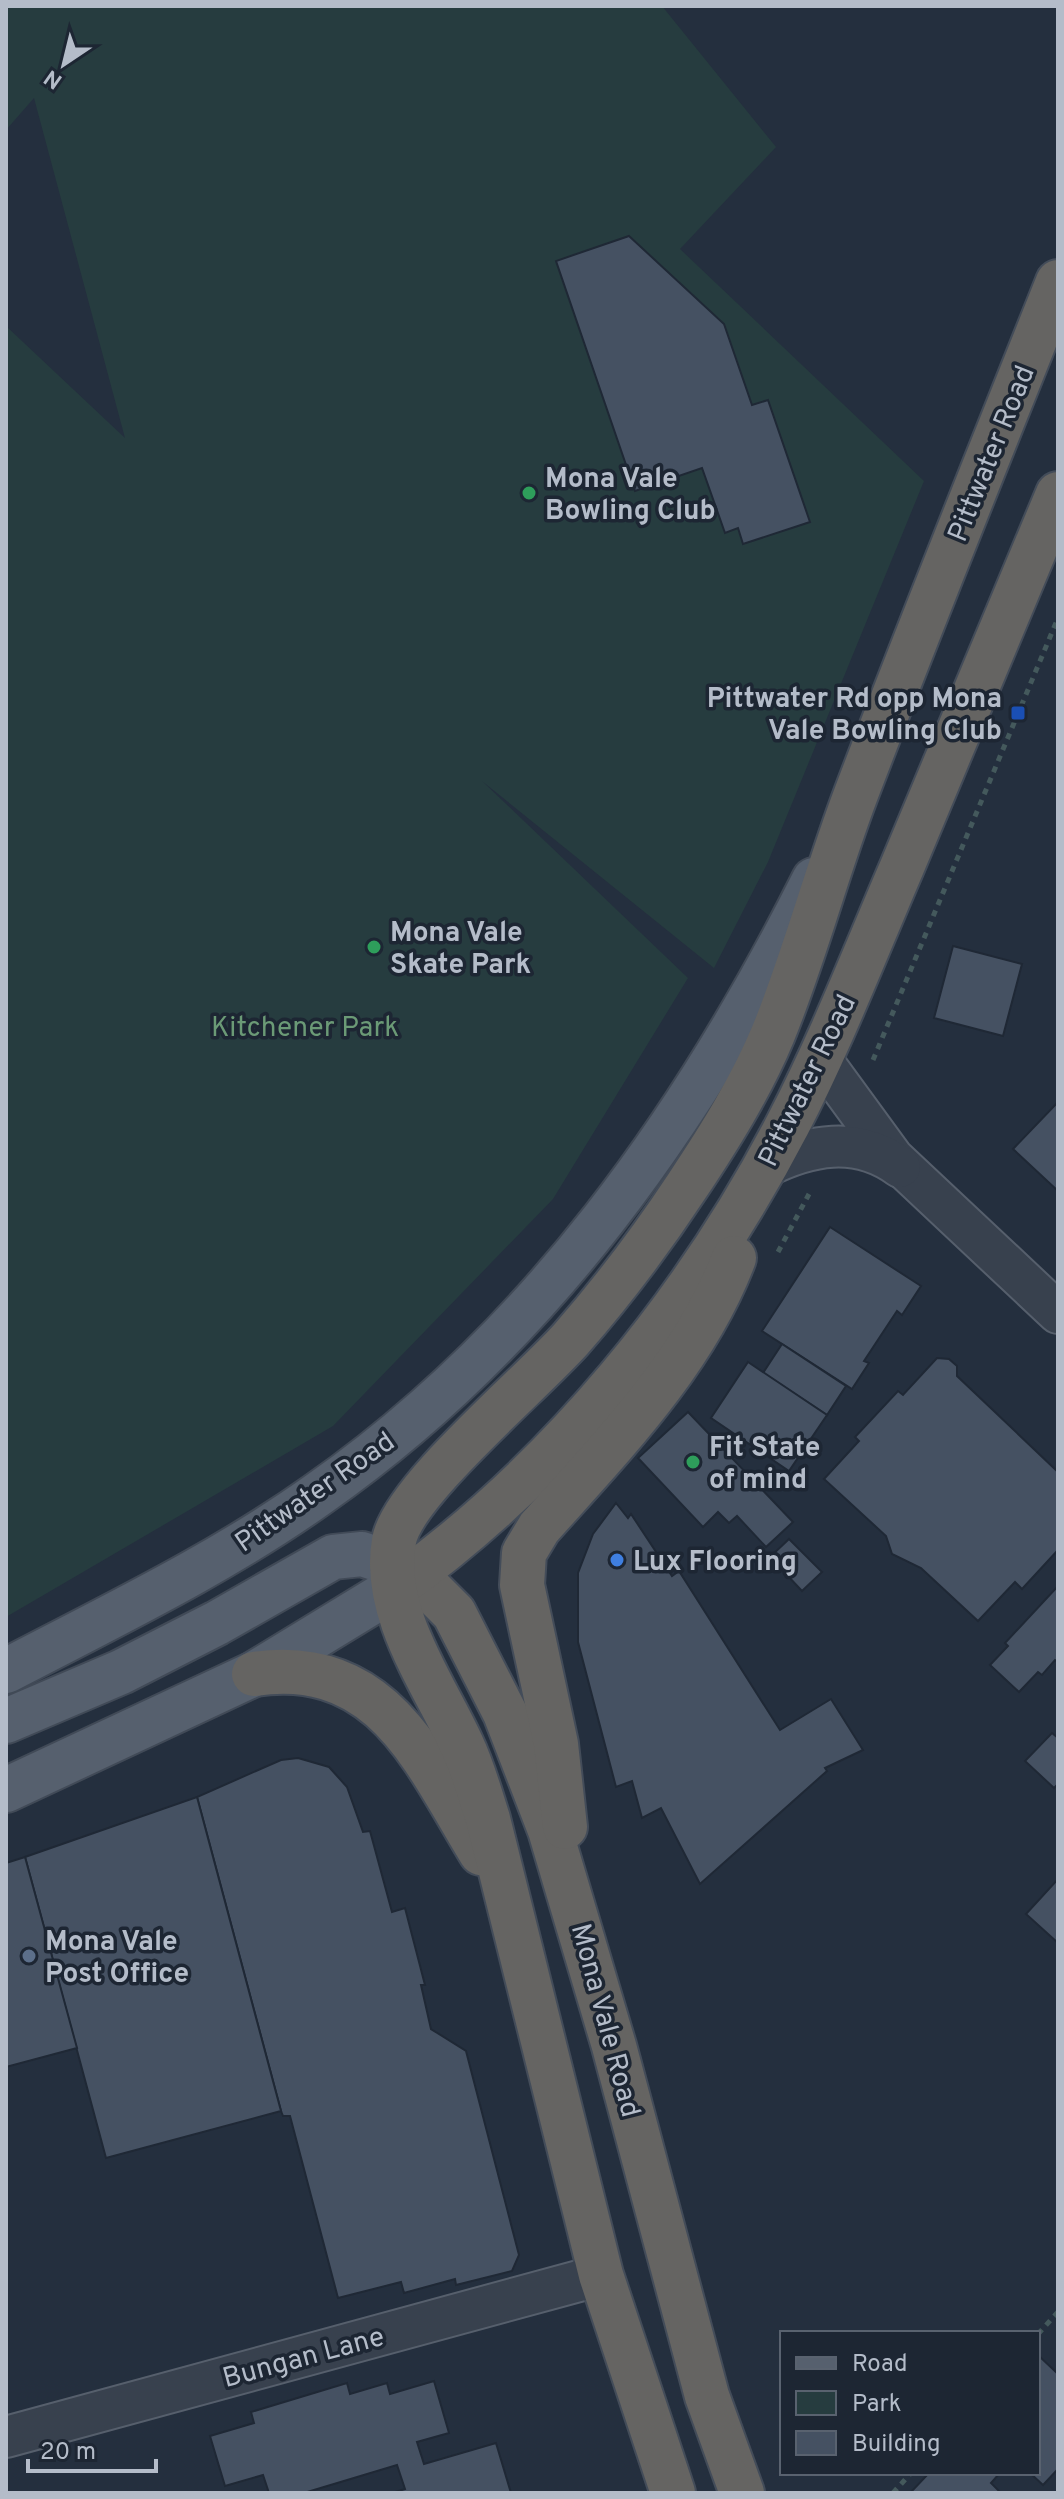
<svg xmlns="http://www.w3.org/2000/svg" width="1064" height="2499" font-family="Overpass,sans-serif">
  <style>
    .green { fill: #263c3f }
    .building { fill: #455162; stroke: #1f2835; stroke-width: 2 }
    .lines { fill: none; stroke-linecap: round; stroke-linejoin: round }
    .minor-casing { stroke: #565f6c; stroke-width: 44 }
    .primary-casing { stroke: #414a57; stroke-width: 48 }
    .trunk-casing { stroke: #434c59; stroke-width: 48 }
    .path { stroke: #44595c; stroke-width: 5; stroke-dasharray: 6 6; stroke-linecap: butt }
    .minor { stroke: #38414e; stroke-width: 40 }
    .primary { stroke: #56606e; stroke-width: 44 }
    .trunk { stroke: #656462; stroke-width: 44 }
    .leisure-dot { fill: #2e9e5b; stroke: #1d2633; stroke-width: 3 }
    .transit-dot { fill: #1a4fb4; stroke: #1d2633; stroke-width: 3 }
    .shop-dot { fill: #3f7fe0; stroke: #1d2633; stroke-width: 3 }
    .service-dot { fill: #5c6f8a; stroke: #1d2633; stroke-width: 3 }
    .labels { text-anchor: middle; stroke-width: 7; stroke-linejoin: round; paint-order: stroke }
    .street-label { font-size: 28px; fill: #b4bcc9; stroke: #1d2633 }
    .poi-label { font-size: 28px; font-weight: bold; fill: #b4bcc9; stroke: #1d2633; text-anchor: start }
    .park-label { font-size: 28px; fill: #6b9a76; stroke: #1d2633 }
  </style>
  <rect width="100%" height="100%" fill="#242f3e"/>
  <polygon class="green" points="6,6 662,6 776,147 680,249 924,481 768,862 714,968 482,781 688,978 553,1199 333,1426 6,1617 6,326 125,438 34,98 6,130"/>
  <g class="building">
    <polygon points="629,236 724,324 752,405 768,400 810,522 743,544 738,528 725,533 702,468 635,491 556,261"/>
    <polygon points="953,946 1022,964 1003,1036 934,1018"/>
    <polygon points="1058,1102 1058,1191 1013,1149"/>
    <polygon points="830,1227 921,1286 902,1315 897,1311 864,1361 869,1363 852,1389 762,1331"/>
    <polygon points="782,1344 846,1386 827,1415 763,1373"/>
    <polygon points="937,1358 949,1359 957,1366 957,1376 1058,1472 1058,1550 1022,1589 1015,1582 978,1621 921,1568 892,1554 886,1536 824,1479 859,1441 855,1437 898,1391 903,1395"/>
    <polygon points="748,1362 827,1415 789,1471 711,1418"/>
    <polygon points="688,1412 793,1522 766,1547 737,1516 729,1523 718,1512 703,1527 638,1458"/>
    <polygon points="616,1503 628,1518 631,1514 672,1576 679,1571 780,1730 831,1699 863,1750 825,1768 827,1771 700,1884 661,1808 642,1818 632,1781 616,1787 578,1642 578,1573 593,1534"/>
    <polygon points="789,1539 822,1572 802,1591 770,1557"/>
    <polygon points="1058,1586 1058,1662 1055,1660 1042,1675 1038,1672 1019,1692 990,1665 1008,1646 1005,1643"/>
    <polygon points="1052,1733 1058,1738 1058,1784 1054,1788 1025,1761"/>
    <polygon points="298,1758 329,1767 347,1787 363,1832 370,1831 392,1912 405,1908 425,1985 421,1985 431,2029 466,2051 519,2255 512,2271 456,2285 455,2279 404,2293 401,2282 338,2298 290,2116 283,2116 281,2111 197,1797 281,1760"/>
    <polygon points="197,1797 281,2111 106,2158 25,1857"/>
    <polygon points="25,1857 77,2048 6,2067 6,1863"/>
    <polygon points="1058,1879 1058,1943 1026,1914"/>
    <polygon points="1038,2355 1058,2374 1058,2469 1043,2485 1030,2473 1038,2473"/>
    <polygon points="434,2381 449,2433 417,2442 424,2464 496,2443 511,2493 392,2493 405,2489 397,2465 304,2493 269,2493 263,2475 225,2486 210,2436 254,2423 251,2412 347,2383 350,2394 387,2383 390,2394"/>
    <polygon points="929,2473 1000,2473 991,2483 1001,2493 910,2493"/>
  </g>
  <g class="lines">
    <g class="minor-casing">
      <g id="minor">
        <polyline points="820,1058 893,1158 1058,1313"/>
        <path d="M765 1167C809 1145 856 1135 900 1167"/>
        <polyline points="6,2437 601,2275"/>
      </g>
    </g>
    <g class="primary-casing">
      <g id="primary">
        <path d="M6 1671C111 1616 220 1564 317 1495 539 1340 694 1119 814 880"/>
        <polyline points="6,1721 121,1672 217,1623 333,1557 362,1554 392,1564"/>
        <polyline points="6,1790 254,1674 395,1588"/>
      </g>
    </g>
    <g class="trunk-casing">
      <g id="trunk">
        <polyline points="392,1564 425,1584 454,1613 505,1713 550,1830 614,2046 707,2396 742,2493"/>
        <path d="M395 1588C560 1469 695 1303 788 1124 831 1041 865 953 902 867 954 743 1006 618 1058 494"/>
        <path d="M254 1674C383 1655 424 1760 481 1853"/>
        <path d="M565 1827 556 1744 522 1585 524 1553 539 1528C612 1446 694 1363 734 1258"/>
        <path d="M673 2493 601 2275 488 1819C480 1794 473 1768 462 1745 434 1684 381 1612 394 1541 402 1492 532 1383 571 1339 613 1291 652 1239 687 1186 719 1138 751 1087 773 1034 805 956 826 873 856 794 921 623 990 453 1058 282"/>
      </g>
    </g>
    <g class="path">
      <polyline points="873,1060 1058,618"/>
      <polyline points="778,1252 809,1194"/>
      <polyline points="1038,2334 1058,2312"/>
      <polyline points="893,2493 911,2473"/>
    </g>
    <use href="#minor" class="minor"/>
    <use href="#primary" class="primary"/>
    <use href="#trunk" class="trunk"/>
  </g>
  <g class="leisure-dot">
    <circle cx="529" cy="493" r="8"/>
    <circle cx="374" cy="947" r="8"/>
    <circle cx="693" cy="1462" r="8"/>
  </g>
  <rect class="transit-dot" x="1010" y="705" width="16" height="16" rx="4"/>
  <circle class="shop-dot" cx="617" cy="1560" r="8"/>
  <circle class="service-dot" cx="29" cy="1956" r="8"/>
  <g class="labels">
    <g class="street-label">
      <text transform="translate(990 453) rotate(-68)" y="10">Pittwater Road</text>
      <text transform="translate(806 1080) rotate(-64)" y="10">Pittwater Road</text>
      <text transform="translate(314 1491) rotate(-35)" y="10">Pittwater Road</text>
      <text transform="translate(607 2020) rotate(75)" y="10">Mona Vale Road</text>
      <text transform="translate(303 2356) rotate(-15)" y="10">Bungan Lane</text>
    </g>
    <g class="poi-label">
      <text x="545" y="487">Mona Vale<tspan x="545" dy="32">Bowling Club</tspan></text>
      <text x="1002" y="707" text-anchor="end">Pittwater Rd opp Mona<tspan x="1002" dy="32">Vale Bowling Club</tspan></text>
      <text x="390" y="941">Mona Vale<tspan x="390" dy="32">Skate Park</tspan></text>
      <text x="709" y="1456">Fit State<tspan x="709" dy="32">of mind</tspan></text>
      <text x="633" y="1570">Lux Flooring</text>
      <text x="45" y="1950">Mona Vale<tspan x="45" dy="32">Post Office</tspan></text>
    </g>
    <g class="park-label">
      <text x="305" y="1036">Kitchener Park</text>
    </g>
  </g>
  <rect width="1064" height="2499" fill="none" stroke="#b4bcc9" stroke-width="16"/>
  <rect x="780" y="2331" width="260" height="144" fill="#1d2633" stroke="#59626f" stroke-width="2"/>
  <rect x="796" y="2357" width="40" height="12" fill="#56606e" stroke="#59626f" stroke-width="2"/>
  <text x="852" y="2371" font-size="24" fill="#b4bcc9">Road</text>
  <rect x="796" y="2391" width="40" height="24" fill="#263c3f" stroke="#59626f" stroke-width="2"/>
  <text x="852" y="2411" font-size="24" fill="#b4bcc9">Park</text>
  <rect x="796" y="2431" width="40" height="24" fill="#455162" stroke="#59626f" stroke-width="2"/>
  <text x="852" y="2451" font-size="24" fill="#b4bcc9">Building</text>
  <g transform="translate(64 64) rotate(215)" stroke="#1d2633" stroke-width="6" paint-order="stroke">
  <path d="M0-6L14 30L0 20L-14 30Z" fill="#b4bcc9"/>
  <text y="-12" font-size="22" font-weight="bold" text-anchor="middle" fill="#b4bcc9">N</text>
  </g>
  <path d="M28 2459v12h128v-12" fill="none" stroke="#b4bcc9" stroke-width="4"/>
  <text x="40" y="2459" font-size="24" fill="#b4bcc9" stroke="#1d2633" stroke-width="6" paint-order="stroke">20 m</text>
</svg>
